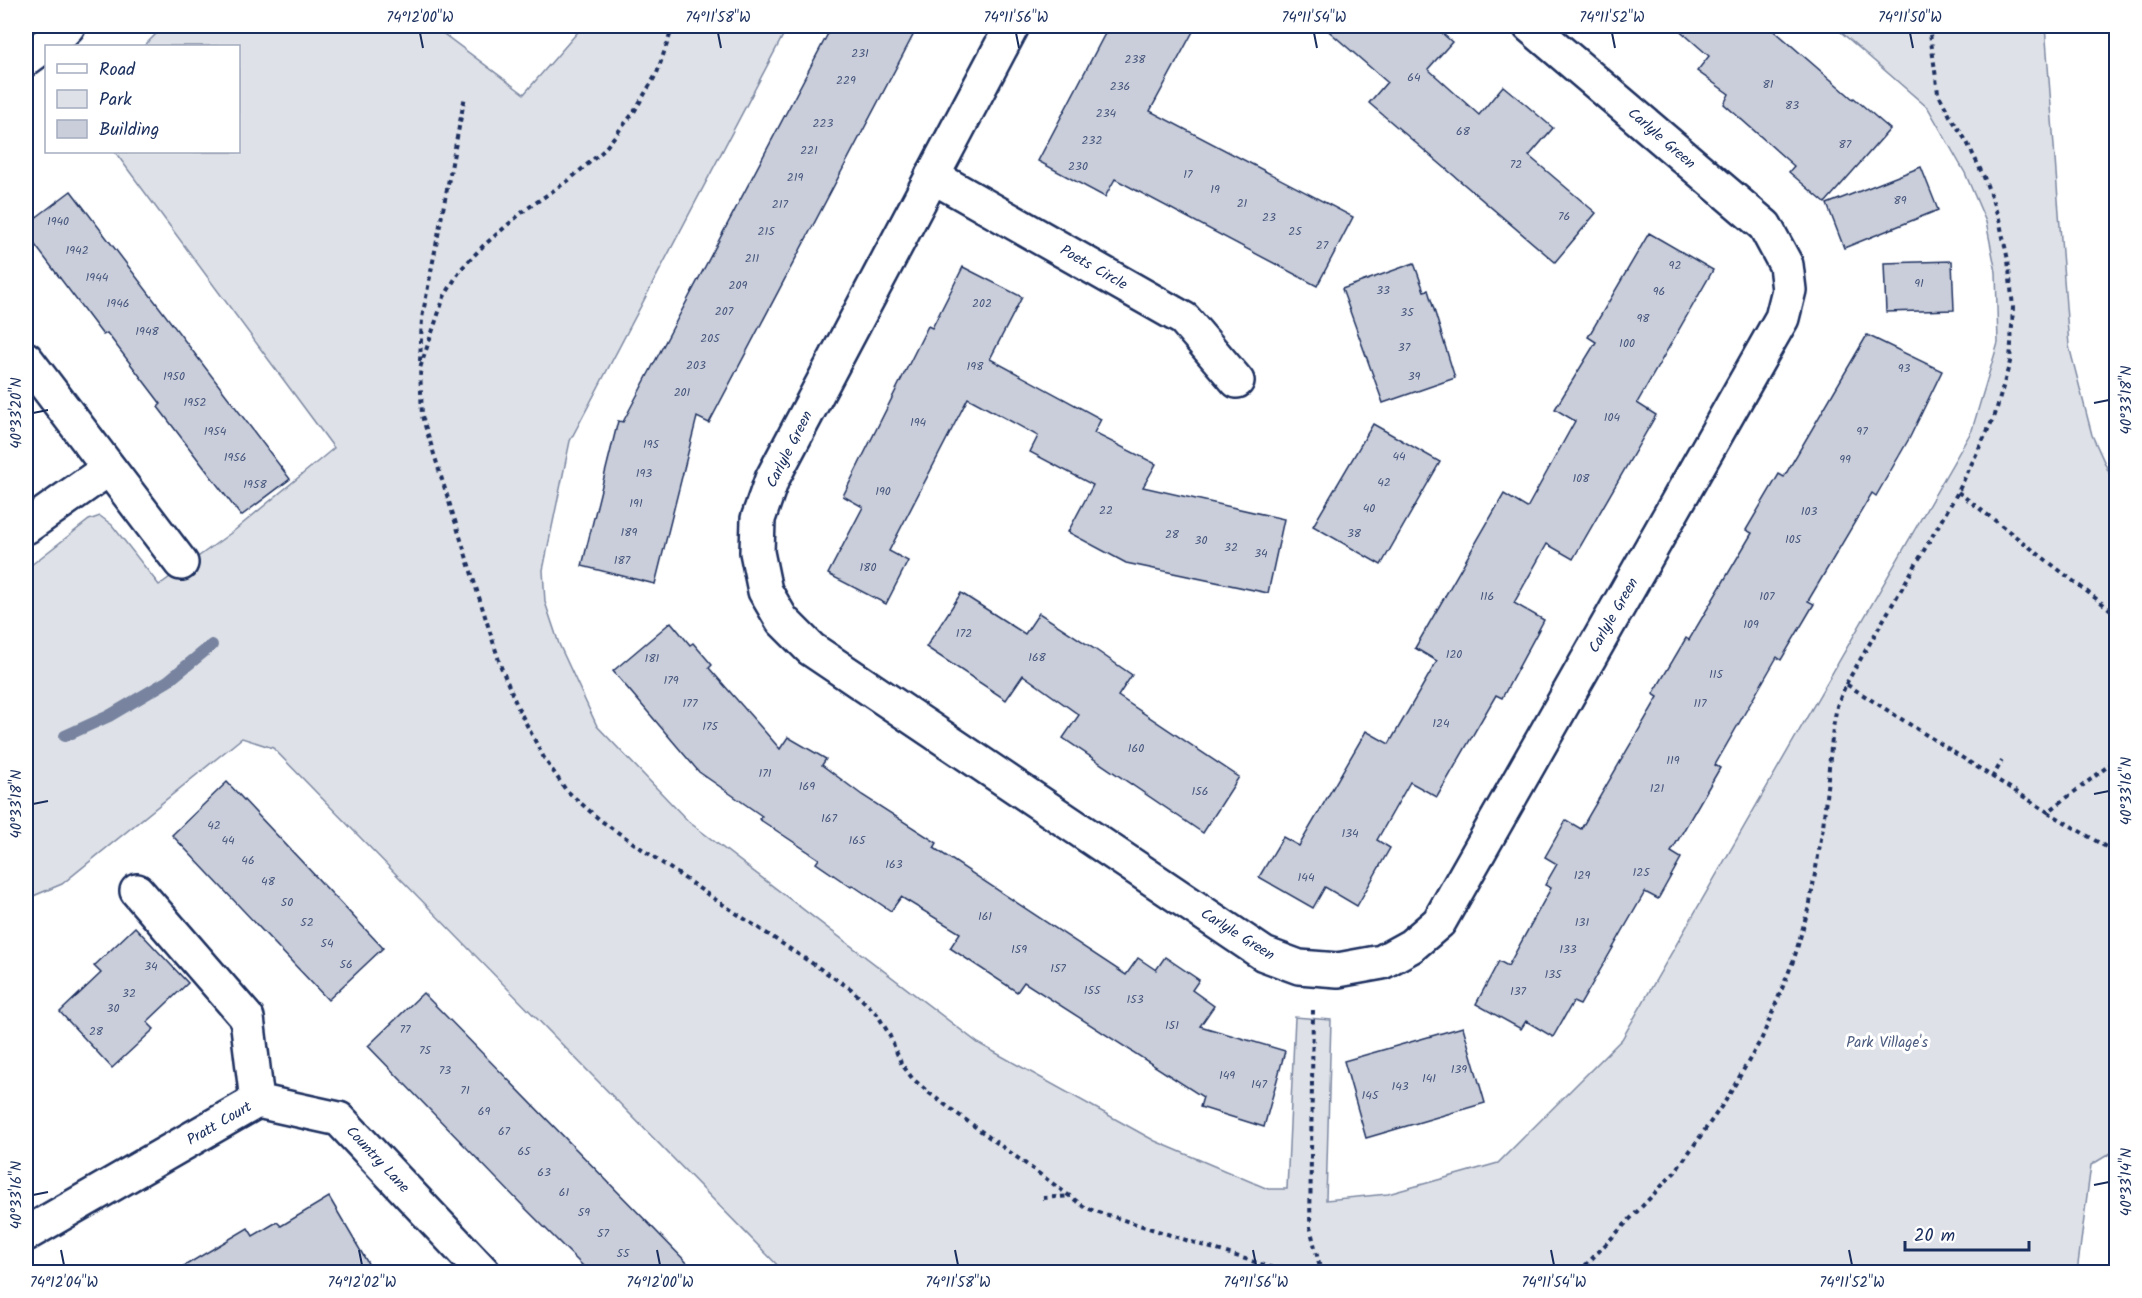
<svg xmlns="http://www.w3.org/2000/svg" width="2142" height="1298" font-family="Kalam,sans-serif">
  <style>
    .green { fill: #dee1e7; stroke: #7c88a2; stroke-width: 1.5 }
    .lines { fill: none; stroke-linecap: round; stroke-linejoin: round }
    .stream { stroke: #77839f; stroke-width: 12 }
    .building { fill: #caceda; stroke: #1b2f5e; stroke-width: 1.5 }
    .minor-casing { stroke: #1b2f5e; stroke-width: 38 }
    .path { stroke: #1b2f5e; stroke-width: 4; stroke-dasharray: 4.5 4.5; stroke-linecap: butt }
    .minor { stroke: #fff; stroke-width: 33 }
    .ticks { fill: none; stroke: #1b2f5e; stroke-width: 2 }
    .labels { text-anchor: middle; stroke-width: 6; stroke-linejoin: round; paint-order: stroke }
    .number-label { font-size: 12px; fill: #47577d }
    .street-label { font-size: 15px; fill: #1b2f5e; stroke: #fff }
    .park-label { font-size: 15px; fill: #4c5c80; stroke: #fff }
    .neatline { fill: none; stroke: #1b2f5e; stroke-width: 2 }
    .ticks-label { font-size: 15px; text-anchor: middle; fill: #1b2f5e }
  </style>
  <rect width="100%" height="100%" fill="#fff"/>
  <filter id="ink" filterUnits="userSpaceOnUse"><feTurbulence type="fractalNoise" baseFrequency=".0167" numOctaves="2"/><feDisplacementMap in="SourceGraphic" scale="12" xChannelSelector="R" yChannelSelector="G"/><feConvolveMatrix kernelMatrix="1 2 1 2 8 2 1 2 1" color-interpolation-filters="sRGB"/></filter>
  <g filter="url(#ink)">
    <polygon class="green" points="164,26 433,26 524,94 583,26 788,26 570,441 543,570 545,602 559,644 597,726 689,822 978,1043 1155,1141 1268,1189 1287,1189 1295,1017 1331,1020 1326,1200 1388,1194 1498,1163 1622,1039 1972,430 1998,343 1996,272 1986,222 1965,173 1928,108 1834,26 2045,26 2069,346 2092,435 2116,488 2116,1150 2091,1165 2077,1272 784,1272 273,748 242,738 62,884 26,899 26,569 89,520 100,516 112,525 159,585 235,530 334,448 115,152 238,152 238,46 144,46"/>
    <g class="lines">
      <polyline class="stream" points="65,736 109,716 168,681 212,645"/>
    </g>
    <g class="building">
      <polygon points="832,26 918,26 709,423 697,417 655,584 582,566 618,421 623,422"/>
      <polygon points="1109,26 1196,26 1150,111 1353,217 1317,286 1115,179 1105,197 1038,161"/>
      <polygon points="1323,26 1434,26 1452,42 1428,69 1479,115 1503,86 1525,104 1553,128 1529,156 1596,213 1555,262 1369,103 1387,82"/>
      <polygon points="1675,26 1769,26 1853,99 1854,98 1890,129 1825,203 1789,172 1794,166 1724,104 1729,94 1697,71 1709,56"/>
      <polygon points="1921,167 1938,210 1844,248 1827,204"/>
      <polygon points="71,191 290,479 241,516 158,407 161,404 107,333 103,335 26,233 26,225"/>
      <polygon points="1649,233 1713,270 1637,403 1656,415 1573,559 1547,544 1514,603 1544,620 1502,698 1496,695 1437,797 1410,782 1377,840 1390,848 1357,906 1325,887 1313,908 1259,877 1283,837 1299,846 1366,731 1389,744 1437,661 1415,648 1504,494 1527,508 1575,421 1555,409 1596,342 1588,337"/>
      <polygon points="1952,261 1954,310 1886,312 1884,263"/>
      <polygon points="1414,263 1424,291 1428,290 1455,378 1383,403 1342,289"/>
      <polygon points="963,267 1022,297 990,359 1101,419 1094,433 1156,464 1143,487 1284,519 1268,593 1126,563 1068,532 1093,485 1030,452 1038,436 968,398 889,551 908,561 886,604 828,574 863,507 843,496 928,326 932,328"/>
      <polygon points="1867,335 1942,371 1910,437 1876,496 1872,493 1808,601 1814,604 1781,660 1777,657 1715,765 1720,768 1671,852 1681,858 1658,899 1645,892 1580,1005 1573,1002 1553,1037 1526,1021 1521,1029 1476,1004 1499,961 1508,966 1551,888 1545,885 1557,864 1545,857 1566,820 1581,829 1658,697 1653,694 1686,638 1689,640 1752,533 1746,530 1779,474 1784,477"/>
      <polygon points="1373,424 1440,462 1381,565 1313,526"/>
      <polygon points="961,593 1025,634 1039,613 1093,648 1132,675 1118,696 1239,777 1203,833 1063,738 1079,715 1023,675 1006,700 926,647"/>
      <polygon points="671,622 690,645 693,643 712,665 709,668 780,749 788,737 826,759 822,765 862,795 937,843 934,848 1126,975 1138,958 1156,970 1165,957 1199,980 1192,990 1214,1006 1200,1026 1285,1051 1264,1127 1200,1107 1203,1097 1024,982 1017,992 950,948 960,933 901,897 891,911 852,885 851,887 816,863 819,859 759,819 762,816 699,772 613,671"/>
      <polygon points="227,782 383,948 328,1000 172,835"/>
      <polygon points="135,927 188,983 147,1022 154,1029 112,1068 60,1012 101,973 94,966"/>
      <polygon points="423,993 443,1013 696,1272 589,1272 526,1209 368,1046"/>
      <polygon points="1463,1027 1485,1103 1366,1138 1344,1061"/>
      <polygon points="329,1197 373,1272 174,1272 248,1228 253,1236 277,1222 281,1226"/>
    </g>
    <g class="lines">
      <g class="minor-casing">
        <g id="minor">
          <polyline points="1012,26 772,479 758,519 757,552 765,591 782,620 811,649 1264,954 1299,967 1338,970 1382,962 1411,946 1439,922 1782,318 1789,290 1786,265 1765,226 1530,26"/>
          <polyline points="26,59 59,35 68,26"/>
          <polyline points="932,176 1184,319 1237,381"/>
          <polyline points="26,359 181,563"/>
          <polyline points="26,527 108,469"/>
          <polyline points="137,891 247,1018 257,1101"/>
          <polyline points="257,1101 339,1119 483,1272"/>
          <polyline points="26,1234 257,1101"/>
        </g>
      </g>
      <g class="path">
        <polyline points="673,26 657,73 634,112 603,151 569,180 525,210 483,246 461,269 444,297 420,368 422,416 501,667 518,708 544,758 566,790 600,820 710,896 851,989 877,1014 889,1034 901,1063 912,1078 929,1093 1086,1208 1286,1272"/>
        <polyline points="420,361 422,318 465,96"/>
        <polyline points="1958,492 2116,614"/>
        <polyline points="1846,684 1958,492 1995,415 2010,362 2013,307 2008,260 1999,219 1984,177 1967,142 1950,116 1938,93 1929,26"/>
        <polyline points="1992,778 2002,761"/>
        <polyline points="2048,812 2116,853"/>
        <polyline points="1313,1010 1310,1227 1321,1272"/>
        <polyline points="1043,1198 1071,1196"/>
        <polyline points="1579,1272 1675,1172 1726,1100 1762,1038 1794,959 1810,903 1823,827 1833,728 1837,706 1846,684 2048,812 2116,760"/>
      </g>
      <use href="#minor" class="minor"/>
    </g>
  </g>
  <path class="ticks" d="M420 33 423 48M718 33 721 48M1016 33 1019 48M1314 33 1317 48M1612 33 1615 48M1910 33 1913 48M2094 403 2109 400M33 413 48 410M2094 794 2109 791M33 804 48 801M2094 1185 2109 1182M33 1195 48 1192M61 1250 64 1265M359 1250 362 1265M657 1250 660 1265M955 1250 958 1265M1253 1250 1256 1265M1551 1250 1554 1265M1849 1250 1852 1265"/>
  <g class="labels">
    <g class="number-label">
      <text x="860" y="57">231</text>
      <text x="1135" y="63">238</text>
      <text x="1414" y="81">64</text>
      <text x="846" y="84">229</text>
      <text x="1768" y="88">81</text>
      <text x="1120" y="90">236</text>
      <text x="1792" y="109">83</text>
      <text x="1106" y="117">234</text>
      <text x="823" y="127">223</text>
      <text x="1463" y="135">68</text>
      <text x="1092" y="144">232</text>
      <text x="1845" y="148">87</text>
      <text x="809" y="154">221</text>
      <text x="1516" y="168">72</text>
      <text x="1078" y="170">230</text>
      <text x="1188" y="178">17</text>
      <text x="795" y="181">219</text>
      <text x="1215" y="193">19</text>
      <text x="1900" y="204">89</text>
      <text x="1242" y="207">21</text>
      <text x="780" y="208">217</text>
      <text x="1564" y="220">76</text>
      <text x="1269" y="221">23</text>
      <text x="58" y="225">1940</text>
      <text x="766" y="235">215</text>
      <text x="1295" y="235">25</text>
      <text x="1322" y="249">27</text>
      <text x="77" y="254">1942</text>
      <text x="752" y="262">211</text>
      <text x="1675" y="269">92</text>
      <text x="97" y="281">1944</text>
      <text x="1919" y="287">91</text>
      <text x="738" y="289">209</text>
      <text x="1383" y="294">33</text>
      <text x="1659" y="295">96</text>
      <text x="118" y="307">1946</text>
      <text x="982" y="307">202</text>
      <text x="724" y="315">207</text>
      <text x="1407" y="316">35</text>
      <text x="1643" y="322">98</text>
      <text x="147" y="335">1948</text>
      <text x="710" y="342">205</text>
      <text x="1627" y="347">100</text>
      <text x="1404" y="351">37</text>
      <text x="696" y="369">203</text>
      <text x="975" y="370">198</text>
      <text x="1904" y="372">93</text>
      <text x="174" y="380">1950</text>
      <text x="1414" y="380">39</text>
      <text x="682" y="396">201</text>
      <text x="195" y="406">1952</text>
      <text x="1612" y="421">104</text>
      <text x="918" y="426">194</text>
      <text x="215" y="435">1954</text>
      <text x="1862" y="435">97</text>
      <text x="651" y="448">195</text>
      <text x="1399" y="460">44</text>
      <text x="235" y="461">1956</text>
      <text x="1845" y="463">99</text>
      <text x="644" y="477">193</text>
      <text x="1581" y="482">108</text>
      <text x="1384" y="486">42</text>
      <text x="255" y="488">1958</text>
      <text x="883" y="495">190</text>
      <text x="636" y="507">191</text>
      <text x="1369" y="512">40</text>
      <text x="1106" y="514">22</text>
      <text x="1809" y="515">103</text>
      <text x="629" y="536">189</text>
      <text x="1354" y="537">38</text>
      <text x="1172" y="538">28</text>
      <text x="1793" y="543">105</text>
      <text x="1201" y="544">30</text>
      <text x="1231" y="551">32</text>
      <text x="1261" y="557">34</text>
      <text x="622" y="564">187</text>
      <text x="868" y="571">180</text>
      <text x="1487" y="600">116</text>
      <text x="1767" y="600">107</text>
      <text x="1751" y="628">109</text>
      <text x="964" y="637">172</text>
      <text x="1454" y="658">120</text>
      <text x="1037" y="661">168</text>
      <text x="652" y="662">181</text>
      <text x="1716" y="678">115</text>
      <text x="671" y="684">179</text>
      <text x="690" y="707">177</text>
      <text x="1700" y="707">117</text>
      <text x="1441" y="727">124</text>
      <text x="710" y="730">175</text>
      <text x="1136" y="752">160</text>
      <text x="1673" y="764">119</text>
      <text x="765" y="777">171</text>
      <text x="807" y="790">169</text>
      <text x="1657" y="792">121</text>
      <text x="1200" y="795">156</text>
      <text x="829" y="822">167</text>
      <text x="214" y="829">42</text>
      <text x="1350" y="837">134</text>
      <text x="228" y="844">44</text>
      <text x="857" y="844">165</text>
      <text x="248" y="864">46</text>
      <text x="894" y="868">163</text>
      <text x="1641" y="876">125</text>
      <text x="1582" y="879">129</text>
      <text x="1306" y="881">144</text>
      <text x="268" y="885">48</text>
      <text x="287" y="906">50</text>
      <text x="985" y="920">161</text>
      <text x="307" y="926">52</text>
      <text x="1582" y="926">131</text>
      <text x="327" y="947">54</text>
      <text x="1019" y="953">159</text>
      <text x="1568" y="953">133</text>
      <text x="346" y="968">56</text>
      <text x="151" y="970">34</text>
      <text x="1058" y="972">157</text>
      <text x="1553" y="978">135</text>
      <text x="1092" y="994">155</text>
      <text x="1518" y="995">137</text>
      <text x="129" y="997">32</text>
      <text x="1135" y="1003">153</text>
      <text x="113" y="1012">30</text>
      <text x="1172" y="1029">151</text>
      <text x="405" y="1033">77</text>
      <text x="96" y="1035">28</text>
      <text x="425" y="1054">75</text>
      <text x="1459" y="1073">139</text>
      <text x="445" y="1074">73</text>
      <text x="1227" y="1079">149</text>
      <text x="1429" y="1082">141</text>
      <text x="1259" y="1088">147</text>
      <text x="1400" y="1090">143</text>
      <text x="465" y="1094">71</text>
      <text x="1370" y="1099">145</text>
      <text x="484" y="1115">69</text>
      <text x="504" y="1135">67</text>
      <text x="524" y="1155">65</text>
      <text x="544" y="1176">63</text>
      <text x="564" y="1196">61</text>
      <text x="584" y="1216">59</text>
      <text x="603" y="1237">57</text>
      <text x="623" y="1257">55</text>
    </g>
    <g class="street-label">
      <text transform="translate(1662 138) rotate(41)" y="5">Carlyle Green</text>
      <text transform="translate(1094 267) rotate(30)" y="5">Poets Circle</text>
      <text transform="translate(789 449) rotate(-63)" y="5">Carlyle Green</text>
      <text transform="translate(1613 615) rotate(-60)" y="5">Carlyle Green</text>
      <text transform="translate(1238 934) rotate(32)" y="5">Carlyle Green</text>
      <text transform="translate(219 1123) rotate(-30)" y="5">Pratt Court</text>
      <text transform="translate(378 1159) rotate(47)" y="5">Country Lane</text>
    </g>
    <g class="park-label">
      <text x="1887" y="1047">Park Village's</text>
    </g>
  </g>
  <rect width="2142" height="1298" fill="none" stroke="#fff" stroke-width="66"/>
  <rect x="45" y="45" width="195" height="108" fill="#ffffff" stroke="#a4acbf" stroke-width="1.5"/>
  <rect x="57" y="64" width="30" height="9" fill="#ffffff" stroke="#a4acbf" stroke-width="1.5"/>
  <text x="99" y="75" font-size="18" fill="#1b2f5e">Road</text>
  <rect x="57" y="90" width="30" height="18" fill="#dee1e7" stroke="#a4acbf" stroke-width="1.5"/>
  <text x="99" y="105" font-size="18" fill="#1b2f5e">Park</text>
  <rect x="57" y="120" width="30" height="18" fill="#caceda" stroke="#a4acbf" stroke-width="1.5"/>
  <text x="99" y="135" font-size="18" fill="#1b2f5e">Building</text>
  <path d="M1905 1241v9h124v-9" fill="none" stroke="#1b2f5e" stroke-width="3"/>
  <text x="1914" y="1241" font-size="18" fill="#1b2f5e" stroke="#ffffff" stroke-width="4.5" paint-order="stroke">20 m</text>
  <rect x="33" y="33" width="2076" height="1232" class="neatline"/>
  <g class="ticks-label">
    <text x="420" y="22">74°12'00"W</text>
    <text x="718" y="22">74°11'58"W</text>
    <text x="1016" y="22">74°11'56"W</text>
    <text x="1314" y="22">74°11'54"W</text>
    <text x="1612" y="22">74°11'52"W</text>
    <text x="1910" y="22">74°11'50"W</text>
    <text transform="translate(2126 400) rotate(-90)" y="5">40°33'18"N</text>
    <text transform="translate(16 413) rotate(-90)" y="5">40°33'20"N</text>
    <text transform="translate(2126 791) rotate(-90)" y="5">40°33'16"N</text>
    <text transform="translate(16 804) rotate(-90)" y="5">40°33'18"N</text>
    <text transform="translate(2126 1182) rotate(-90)" y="5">40°33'14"N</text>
    <text transform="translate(16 1195) rotate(-90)" y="5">40°33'16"N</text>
    <text x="64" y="1287">74°12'04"W</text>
    <text x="362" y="1287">74°12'02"W</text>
    <text x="660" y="1287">74°12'00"W</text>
    <text x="958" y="1287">74°11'58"W</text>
    <text x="1256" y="1287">74°11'56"W</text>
    <text x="1554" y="1287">74°11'54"W</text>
    <text x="1852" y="1287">74°11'52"W</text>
  </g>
</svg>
